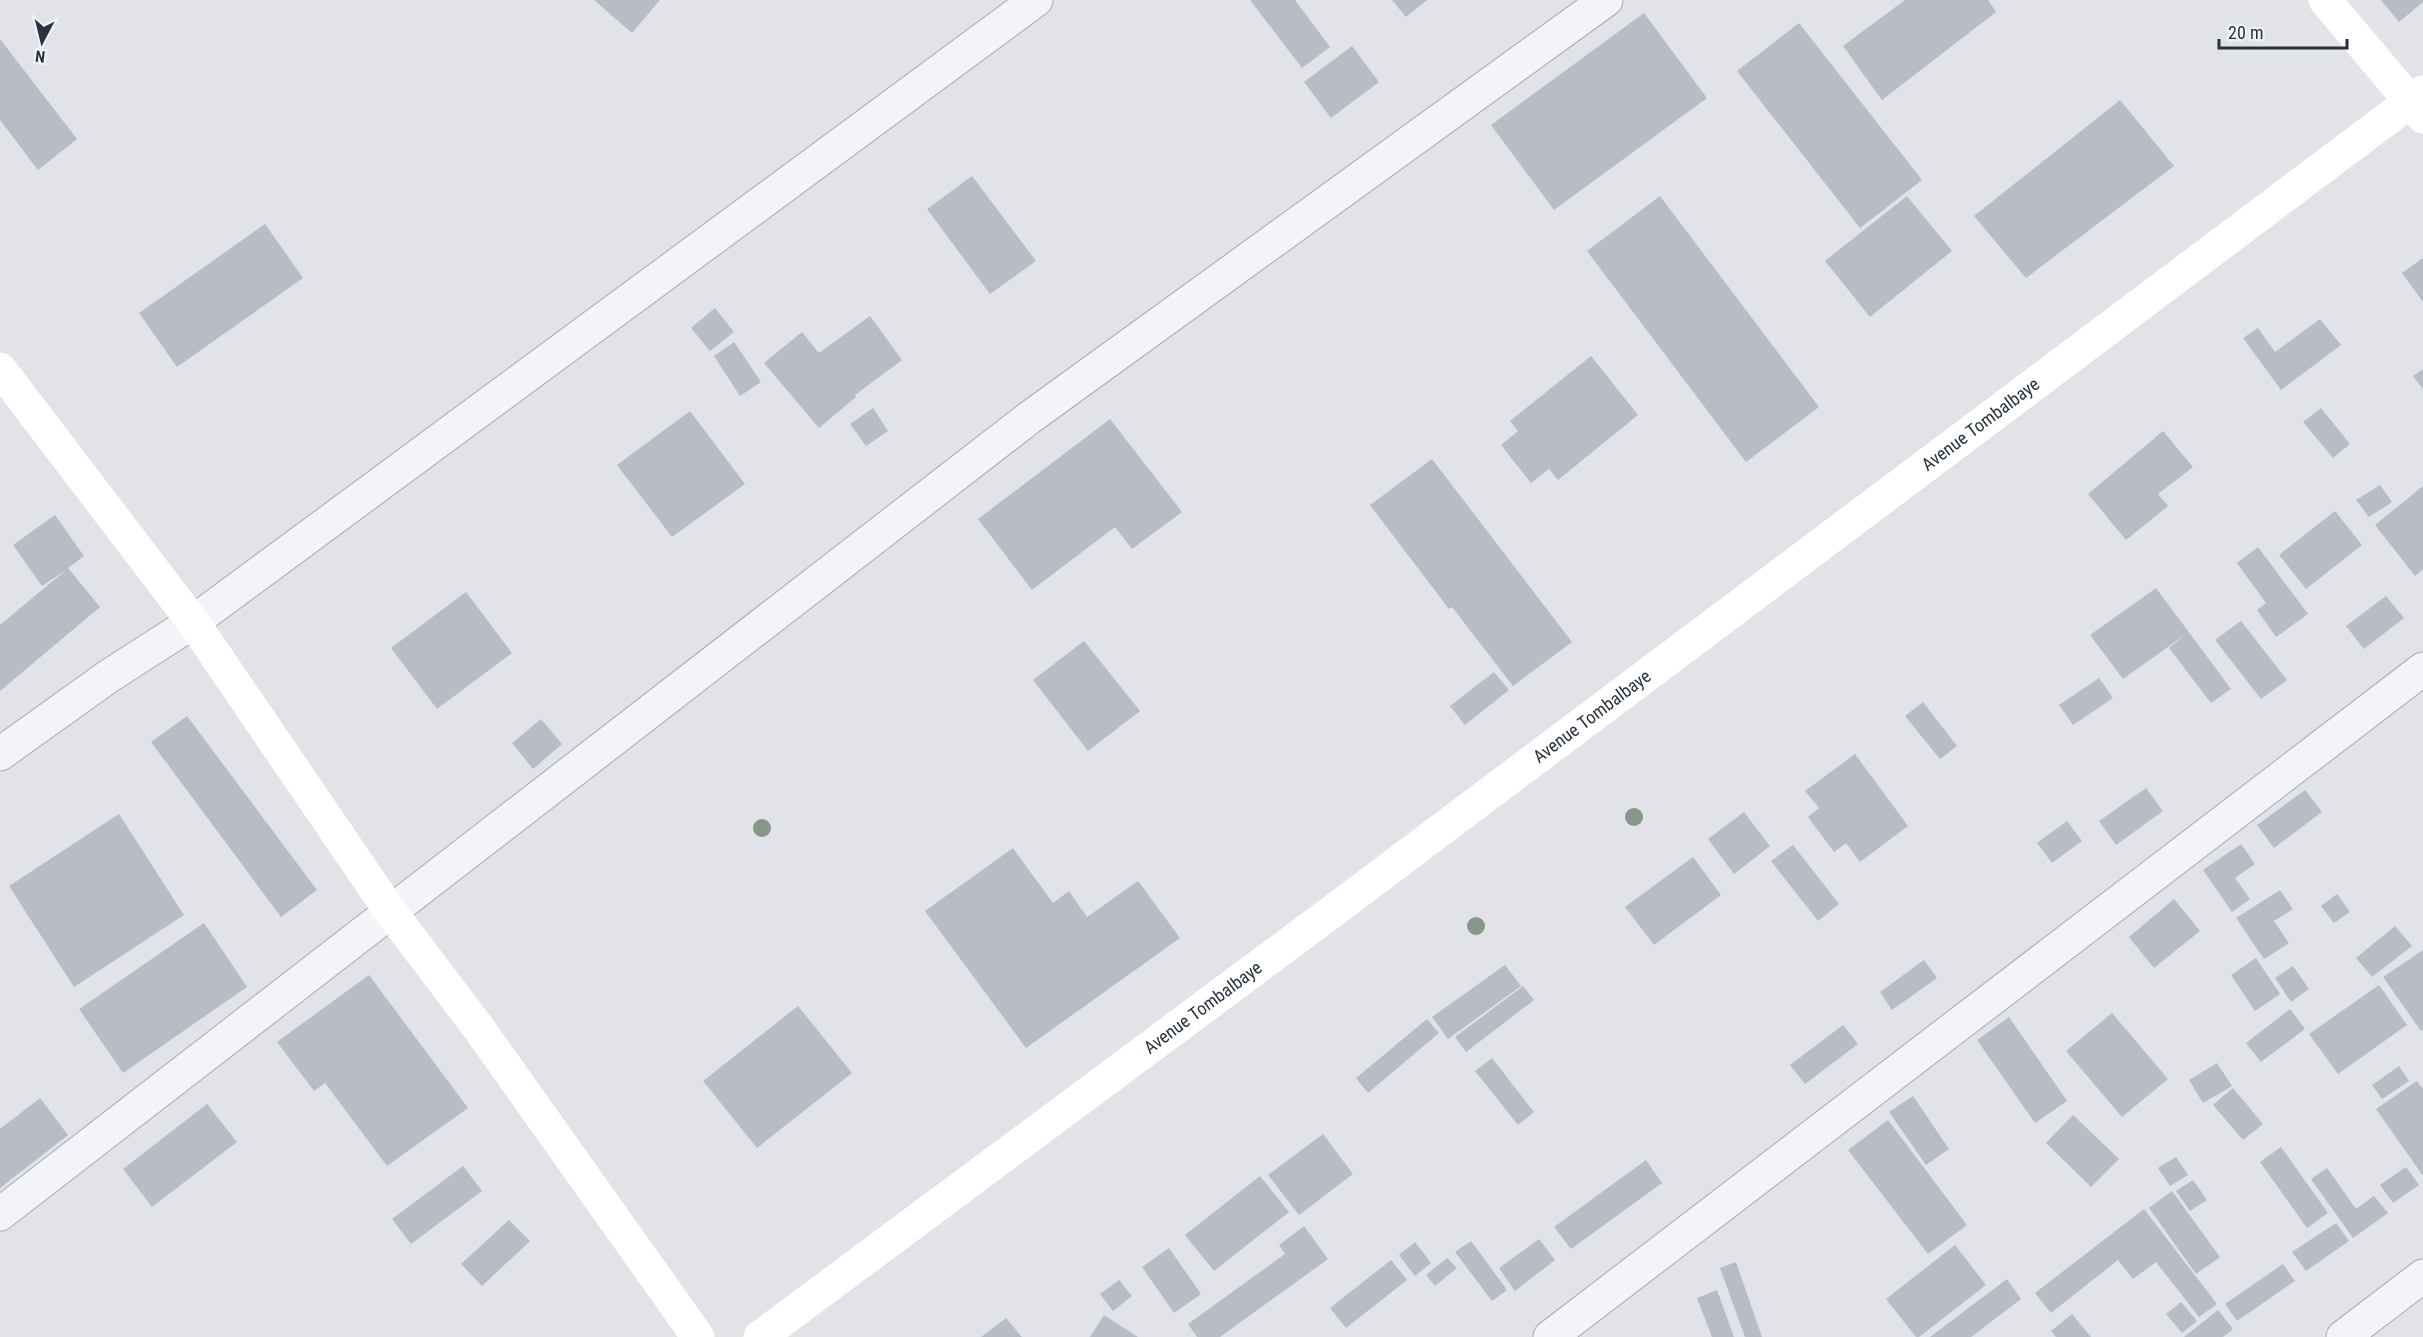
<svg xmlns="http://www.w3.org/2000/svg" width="2423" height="1337" font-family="'Roboto Condensed',sans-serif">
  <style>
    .building { fill: #b8bcc5 }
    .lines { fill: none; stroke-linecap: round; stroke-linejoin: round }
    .street-casing { stroke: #a6aab2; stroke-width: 35 }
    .street { stroke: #f3f4f7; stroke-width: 33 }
    .secondary { stroke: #fff; stroke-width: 33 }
    .tree { fill: #879788 }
    .labels { text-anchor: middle; stroke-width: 4.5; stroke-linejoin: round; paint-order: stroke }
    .street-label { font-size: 18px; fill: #2a313f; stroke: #f0f2f6 }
  </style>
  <rect width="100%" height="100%" fill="#e1e3e8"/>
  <g class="building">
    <polygon points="594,0 660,0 632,33"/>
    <polygon points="1250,0 1295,0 1330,47 1302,68"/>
    <polygon points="1392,0 1427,0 1406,17"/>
    <polygon points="1905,0 1988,0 1996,12 1882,100 1843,46"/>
    <polygon points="2381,0 2423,0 2423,2 2399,22"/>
    <polygon points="1644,13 1707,98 1554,210 1491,125"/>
    <polygon points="1799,23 1922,180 1860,228 1737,71"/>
    <polygon points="0,39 77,139 38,170 0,120"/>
    <polygon points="1352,46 1379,82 1331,118 1304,82"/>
    <polygon points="2120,100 2174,166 2026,278 1974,216"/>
    <polygon points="972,176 1036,261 990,294 927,209"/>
    <polygon points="1660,196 1819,407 1746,462 1587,251"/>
    <polygon points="1907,196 1952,251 1870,317 1825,261"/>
    <polygon points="265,224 303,278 177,367 139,313"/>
    <polygon points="2423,258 2423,302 2402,273"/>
    <polygon points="715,308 734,332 710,351 691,328"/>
    <polygon points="870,316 902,360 855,395 856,397 819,428 764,363 802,332 819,353"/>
    <polygon points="2320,319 2341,345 2281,390 2243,338 2258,328 2275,352"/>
    <polygon points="734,342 761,382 740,396 714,356"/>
    <polygon points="1591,356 1638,415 1558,480 1549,469 1531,483 1501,445 1518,431 1510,421"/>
    <polygon points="2423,369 2423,389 2413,376"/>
    <polygon points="873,408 888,431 866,446 850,424"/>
    <polygon points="2321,408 2350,444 2333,458 2303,422"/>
    <polygon points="690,411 745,484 672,537 617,465"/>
    <polygon points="1110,419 1182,512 1132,549 1115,527 1032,590 978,519"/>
    <polygon points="2163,431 2193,467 2158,494 2168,506 2126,540 2088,494"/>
    <polygon points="1432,459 1572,642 1513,686 1452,607 1449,609 1370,505"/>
    <polygon points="2380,485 2392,502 2369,517 2356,500"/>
    <polygon points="2423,486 2423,569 2415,576 2375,525"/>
    <polygon points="2335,511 2362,545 2306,589 2279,555"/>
    <polygon points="55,515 84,556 68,568 100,607 0,691 0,625 66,570 42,586 13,545"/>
    <polygon points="2258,547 2308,614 2276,637 2257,610 2266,603 2237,563"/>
    <polygon points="2156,588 2231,689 2211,703 2169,648 2186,634 2123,679 2090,635"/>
    <polygon points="466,592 512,653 437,709 391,648"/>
    <polygon points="2386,596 2404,618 2364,649 2346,626"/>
    <polygon points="2241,621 2287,680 2261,699 2215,640"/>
    <polygon points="1084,641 1140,711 1088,751 1033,680"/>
    <polygon points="1494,672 1509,690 1465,725 1450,706"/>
    <polygon points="2099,678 2113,698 2073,725 2059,705"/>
    <polygon points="1923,702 1957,746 1940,759 1905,716"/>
    <polygon points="187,716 317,890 281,917 151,742"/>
    <polygon points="541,719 562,744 533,769 512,743"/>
    <polygon points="1855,754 1908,826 1860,862 1846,843 1834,852 1808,817 1819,808 1805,791"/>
    <polygon points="2146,788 2163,811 2116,845 2099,821"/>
    <polygon points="2305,790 2322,812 2274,848 2257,825"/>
    <polygon points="1744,812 1770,846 1734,874 1708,839"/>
    <polygon points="119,814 184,915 74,987 9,886"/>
    <polygon points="2067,821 2082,841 2052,863 2037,843"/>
    <polygon points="2241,844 2255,864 2235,878 2250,899 2232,912 2203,870"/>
    <polygon points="1793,845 1839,904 1818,921 1771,861"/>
    <polygon points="1013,848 1053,903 1069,891 1087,917 1138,881 1180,938 1026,1048 925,911"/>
    <polygon points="1693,857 1721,895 1654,945 1625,907"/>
    <polygon points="2280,890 2293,909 2274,921 2289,943 2264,959 2236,918"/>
    <polygon points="2337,894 2350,912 2334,923 2321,906"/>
    <polygon points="2174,899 2200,931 2154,968 2129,937"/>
    <polygon points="204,923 247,987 123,1073 79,1009"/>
    <polygon points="2395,926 2412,946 2372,977 2356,958"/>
    <polygon points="2423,950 2423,1029 2421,1031 2383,977"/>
    <polygon points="2256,958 2280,994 2255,1011 2231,975"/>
    <polygon points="1924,960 1937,978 1892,1010 1880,992"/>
    <polygon points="1505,965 1521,986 1448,1039 1432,1017"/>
    <polygon points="2293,966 2309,989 2291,1002 2275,978"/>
    <polygon points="369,975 468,1108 387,1166 325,1083 314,1091 277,1042"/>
    <polygon points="2379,985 2407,1025 2338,1074 2309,1034"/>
    <polygon points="1523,986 1534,1000 1466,1052 1455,1037"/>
    <polygon points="798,1006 852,1073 757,1148 703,1081"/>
    <polygon points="2290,1009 2305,1029 2261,1062 2246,1043"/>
    <polygon points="2112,1013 2168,1079 2122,1117 2066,1051"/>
    <polygon points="2009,1017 2067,1101 2035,1123 1977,1040"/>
    <polygon points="1427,1019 1439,1033 1368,1093 1356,1078"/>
    <polygon points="1843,1025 1858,1044 1805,1084 1790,1065"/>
    <polygon points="1492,1058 1534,1112 1518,1125 1475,1071"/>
    <polygon points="2217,1063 2232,1086 2203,1103 2189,1080"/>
    <polygon points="2399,1066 2409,1081 2382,1099 2372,1085"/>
    <polygon points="2417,1081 2423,1089 2423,1176 2376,1109"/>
    <polygon points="2233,1088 2263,1124 2243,1140 2213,1105"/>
    <polygon points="1913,1096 1949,1149 1926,1165 1889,1112"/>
    <polygon points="40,1098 68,1135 0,1188 0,1129"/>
    <polygon points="207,1104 237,1142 152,1207 123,1169"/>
    <polygon points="2073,1115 2119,1159 2091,1187 2046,1143"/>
    <polygon points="1888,1120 1967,1225 1928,1254 1848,1150"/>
    <polygon points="1323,1134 1353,1174 1299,1215 1268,1175"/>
    <polygon points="2281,1147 2328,1213 2307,1228 2260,1162"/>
    <polygon points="2176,1157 2188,1175 2170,1186 2158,1168"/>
    <polygon points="1646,1160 1662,1183 1571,1249 1554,1227"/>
    <polygon points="463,1166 482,1191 411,1244 392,1219"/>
    <polygon points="2406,1167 2419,1185 2393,1203 2380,1185"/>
    <polygon points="2327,1168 2356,1209 2374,1196 2388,1213 2353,1238 2311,1179"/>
    <polygon points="1260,1176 1289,1212 1214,1271 1185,1235"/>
    <polygon points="2193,1180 2207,1200 2190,1211 2176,1191"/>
    <polygon points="2172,1191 2220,1257 2196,1274 2149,1208"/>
    <polygon points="2144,1209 2217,1304 2199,1317 2156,1262 2133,1279 2118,1260 2051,1313 2035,1293"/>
    <polygon points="509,1220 530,1241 482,1286 461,1264"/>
    <polygon points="2336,1223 2349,1241 2306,1271 2292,1252"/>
    <polygon points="1304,1226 1328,1259 1220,1337 1197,1337 1188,1324 1285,1254 1279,1245"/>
    <polygon points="1539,1239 1555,1260 1515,1291 1499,1268"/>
    <polygon points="1471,1241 1507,1290 1492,1301 1455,1252"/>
    <polygon points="1415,1242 1431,1263 1415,1276 1399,1255"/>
    <polygon points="1955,1245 1986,1285 1919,1337 1916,1337 1886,1299"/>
    <polygon points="1169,1248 1201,1294 1174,1313 1142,1267"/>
    <polygon points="1447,1258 1457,1268 1435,1286 1426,1275"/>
    <polygon points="1391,1260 1407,1280 1346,1328 1330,1308"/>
    <polygon points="1736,1262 1762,1337 1745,1337 1720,1268"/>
    <polygon points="2283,1264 2295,1281 2237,1321 2225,1304"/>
    <polygon points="2007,1279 2021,1299 1971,1337 1930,1337"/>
    <polygon points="1119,1280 1132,1296 1113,1311 1100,1294"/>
    <polygon points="1717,1290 1734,1337 1712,1337 1697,1298"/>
    <polygon points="2181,1302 2197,1321 2182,1333 2166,1314"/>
    <polygon points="2218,1310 2233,1329 2223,1337 2184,1337"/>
    <polygon points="2072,1314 2091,1337 2056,1337 2051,1331"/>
    <polygon points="1104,1315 1138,1337 1090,1337"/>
    <polygon points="1006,1318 1022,1337 981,1337"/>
  </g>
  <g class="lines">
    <g class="street-casing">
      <g id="street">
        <polyline points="0,754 109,676 193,622 1036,0"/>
        <polyline points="0,1214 1029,418 1606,0"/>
        <polyline points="1550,1337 2423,669"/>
        <polyline points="2343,1337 2423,1276"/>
      </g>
    </g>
    <use href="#street" class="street"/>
    <g class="secondary">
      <polyline points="2325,0 2423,117"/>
      <polyline points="0,369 193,622 390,911 480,1030 698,1337"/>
      <path id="s1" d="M760 1337 1329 914 2423 92"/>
    </g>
  </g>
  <g class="tree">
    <circle cx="1634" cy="817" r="9"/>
    <circle cx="762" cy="828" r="9"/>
    <circle cx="1476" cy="926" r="9"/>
  </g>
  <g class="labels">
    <g class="street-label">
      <text dy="6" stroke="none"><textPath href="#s1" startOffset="1524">Avenue Tombalbaye</textPath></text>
      <text dy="6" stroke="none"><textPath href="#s1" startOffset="1038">Avenue Tombalbaye</textPath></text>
      <text dy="6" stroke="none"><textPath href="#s1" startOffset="552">Avenue Tombalbaye</textPath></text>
    </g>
  </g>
  <g transform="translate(42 42) rotate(187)" stroke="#f0f2f6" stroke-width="4.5" paint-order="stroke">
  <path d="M0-4.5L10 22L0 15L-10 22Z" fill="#2a313f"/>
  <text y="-9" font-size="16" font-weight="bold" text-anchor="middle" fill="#2a313f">N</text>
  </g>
  <path d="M2219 39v9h128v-9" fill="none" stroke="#2a313f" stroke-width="3"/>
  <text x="2228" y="39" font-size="18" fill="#2a313f" stroke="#f0f2f6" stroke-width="4.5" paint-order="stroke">20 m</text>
</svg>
